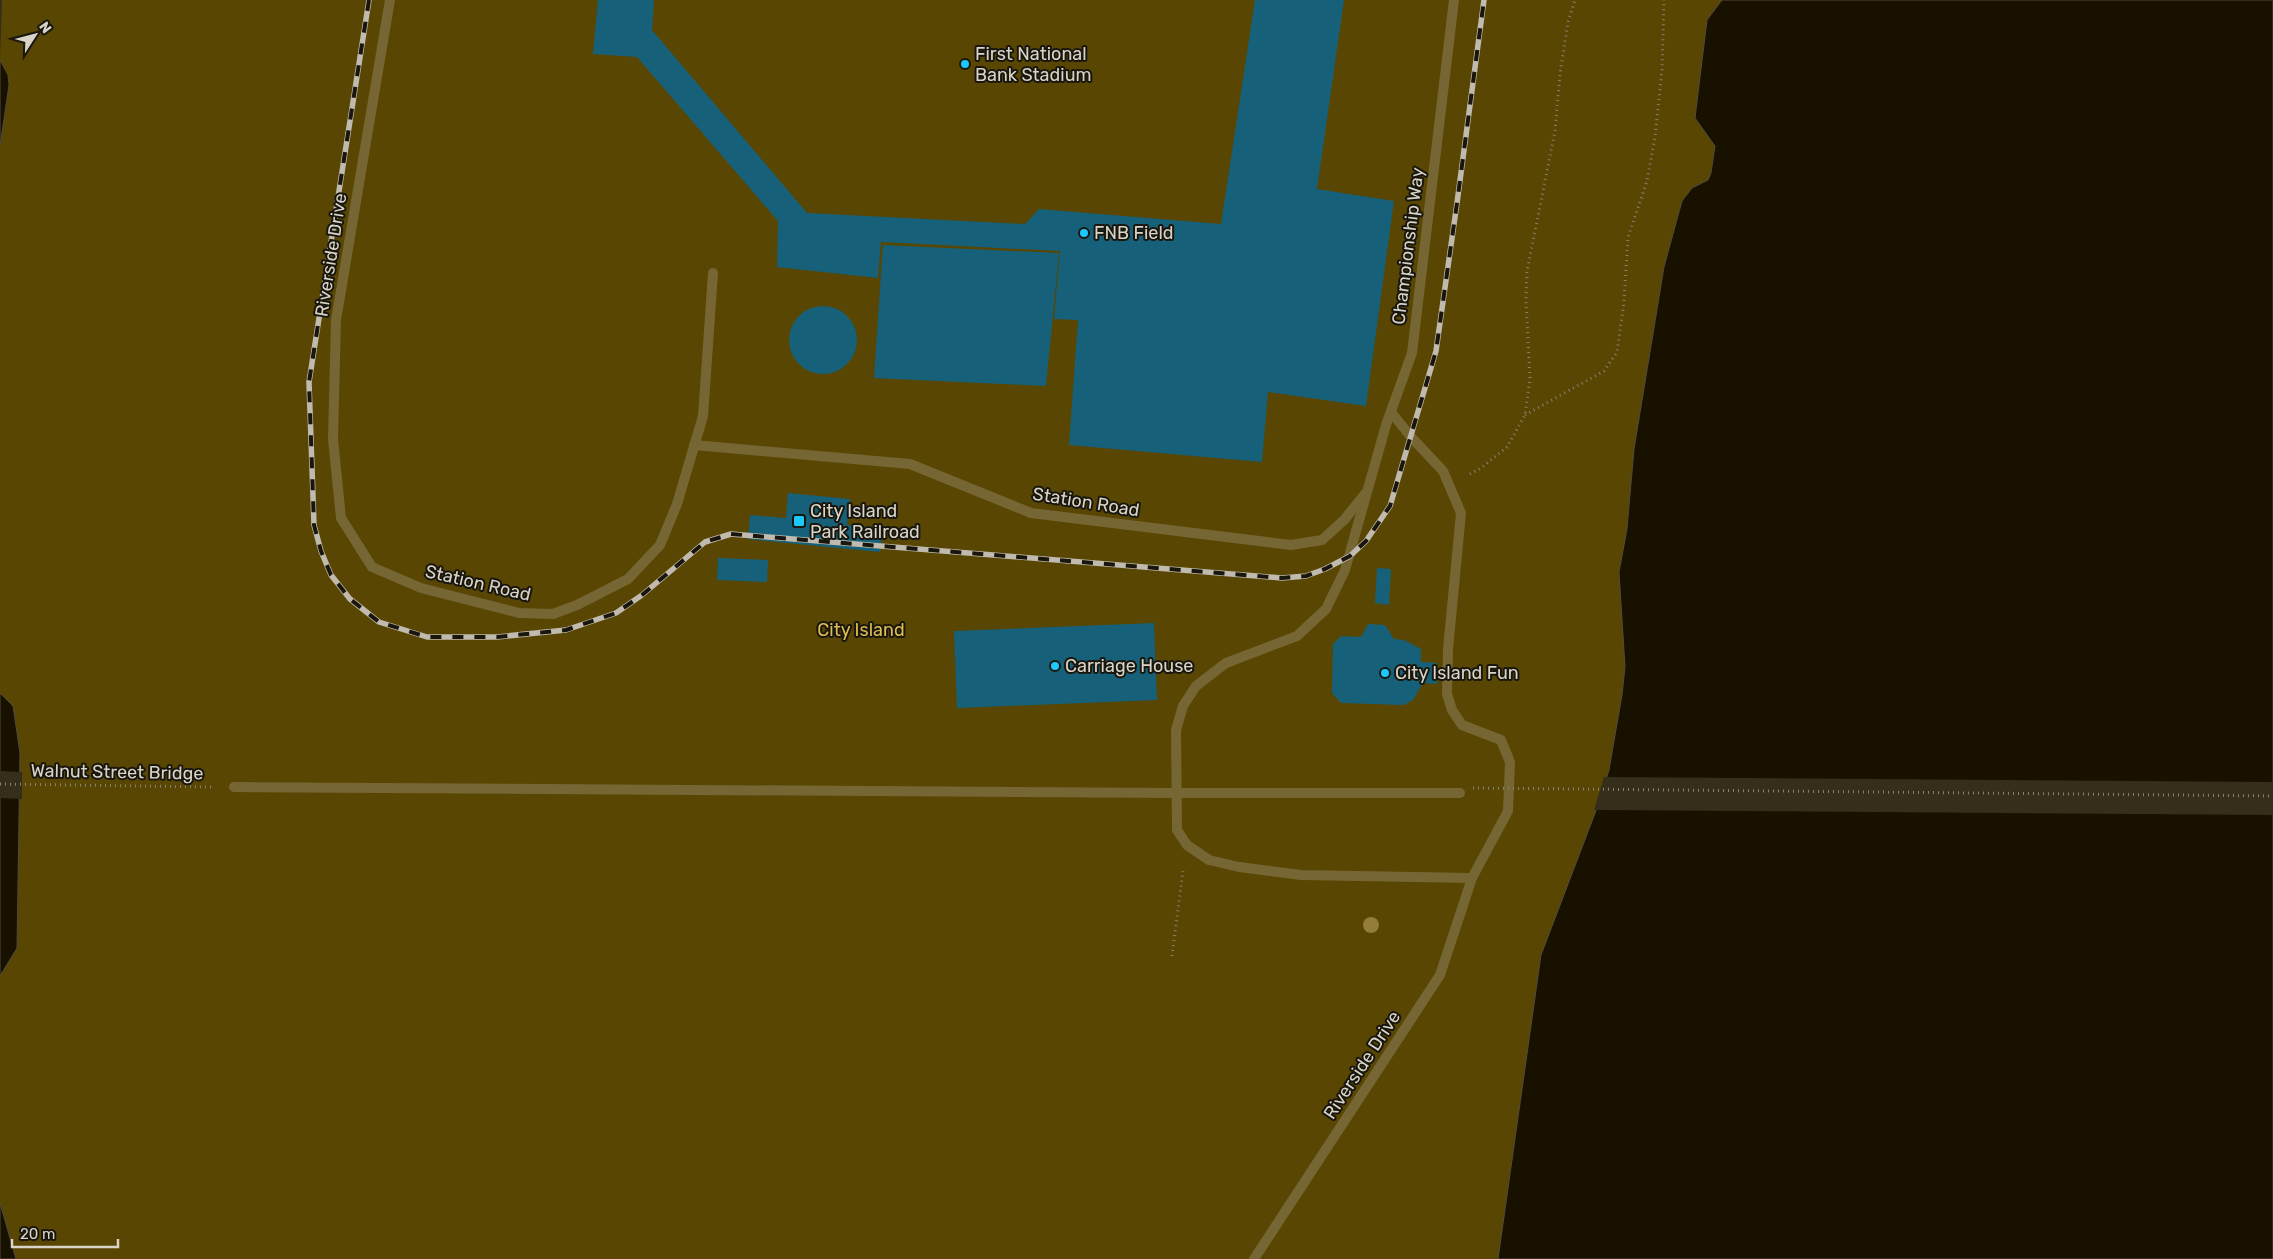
<svg xmlns="http://www.w3.org/2000/svg" width="2273" height="1259" font-family="Rubik,sans-serif">
  <style>
    .green { fill: #584602 }
    .water { fill: #181100; stroke: #524c3c }
    .pier { fill: #342e1a }
    .building { fill: #166179 }
    .lines { fill: none; stroke-linecap: round; stroke-linejoin: round }
    .path { stroke: #868171; stroke-width: 3; stroke-dasharray: 1 4; stroke-linecap: butt }
    .lane { stroke: #766634; stroke-width: 10 }
    .rail-casing { stroke: #c0bbae; stroke-width: 5.5 }
    .rail { stroke: #19160e; stroke-width: 4; stroke-dasharray: 11; stroke-linecap: butt }
    .path-bridge { stroke: #868171; stroke-width: 3; stroke-dasharray: 1 4; stroke-linecap: butt }
    .tree { fill: #927d39 }
    .poi-dot { fill: #1dc9fc; stroke: #19160e; stroke-width: 2 }
    .labels { text-anchor: middle; stroke-width: 4; stroke-linejoin: round; paint-order: stroke }
    .poi-label { font-size: 18px; fill: #d8d4c8; stroke: #19160e; text-anchor: start }
    .street-label { font-size: 18px; fill: #d8d4c8; stroke: #19160e }
    .park-label { font-size: 18px; fill: #debd53; stroke: #19160e }
  </style>
  <rect width="100%" height="100%" fill="#342e1a"/>
  <polygon class="green" points="2,0 1722,0 1707,20 1695,118 1715,146 1711,173 1708,180 1692,188 1682,201 1664,267 1634,449 1627,529 1619,572 1625,667 1622,695 1609,770 1597,808 1541,955 1498,1259 16,1259 0,1203 0,976 17,948 20,753 13,706 0,693 0,146 9,85 8,75 0,60"/>
  <g class="water">
    <polygon points="1722,0 2273,0 2273,1259 1498,1259 1541,955 1597,808 1609,770 1622,695 1625,667 1619,572 1627,529 1634,449 1664,267 1682,201 1692,188 1708,180 1711,173 1715,146 1695,118 1707,20"/>
    <polygon points="0,60 8,75 9,85 0,146"/>
    <polygon points="0,693 13,706 20,753 17,948 0,976"/>
    <polygon points="0,1203 16,1259 0,1259"/>
  </g>
  <g class="pier">
    <polygon points="0,771 22,772 22,799 0,798"/>
    <polygon points="1604,777 2273,782 2273,815 1594,810"/>
  </g>
  <g class="building">
    <polygon points="598,0 654,0 652,30 807,213 1025,224 1039,209 1221,224 1255,0 1344,0 1317,189 1394,201 1366,406 1268,392 1262,462 1069,445 1078,320 1054,319 1060,251 881,242 878,278 777,267 778,221 637,57 593,54"/>
    <polygon points="883,245 1059,253 1046,386 874,378"/>
    <circle cx="823" cy="340" r="34"/>
    <polygon points="788,493 850,499 847,525 883,528 880,552 748,539 750,515 786,518"/>
    <polygon points="718,558 768,560 767,582 717,580"/>
    <polygon points="1377,568 1391,569 1389,605 1375,603"/>
    <polygon points="1154,623 1157,700 957,708 954,631"/>
    <polygon points="1368,624 1385,625 1394,639 1404,640 1421,649 1421,662 1437,663 1437,684 1423,683 1413,700 1404,705 1341,703 1332,693 1333,644 1341,636 1361,637"/>
  </g>
  <g class="lines">
    <g class="path">
      <polyline points="1525,415 1604,371 1617,352 1624,302 1628,237 1647,181 1655,137 1662,70 1664,0"/>
      <polyline points="1470,474 1481,468 1507,447 1525,415 1530,378 1526,302 1527,271 1555,131 1560,74 1568,22 1575,0"/>
      <polyline points="0,784 212,787"/>
      <polyline points="1172,956 1183,871"/>
    </g>
    <g class="lane">
      <polyline points="390,0 336,320 333,439 341,518 372,567 421,588 519,613 553,614 577,605 628,579 660,545 677,504 703,416 713,273"/>
      <polyline points="1454,0 1412,353 1386,425 1345,570 1326,609 1297,636 1226,663 1196,686 1183,706 1176,730 1177,830 1187,845 1209,860 1239,867 1301,875 1472,878"/>
      <polyline points="694,445 910,464 1031,513 1291,545 1322,540 1344,520 1365,494"/>
      <polyline points="234,787 1176,793 1460,793"/>
      <polyline points="1254,1259 1440,975 1472,878 1508,811 1510,762 1501,740 1462,725 1452,710 1447,694 1448,649 1461,513 1443,471 1411,437 1391,412"/>
    </g>
    <g class="rail-casing">
      <polyline id="rail" points="369,0 309,382 314,525 321,551 331,575 350,599 379,622 427,637 497,637 566,630 616,613 642,595 705,542 731,534 1282,578 1306,576 1325,569 1350,556 1366,541 1390,506 1436,351 1457,203 1484,0"/>
    </g>
    <use href="#rail" class="rail"/>
    <polyline class="path-bridge" points="1473,788 2273,796"/>
  </g>
  <circle class="tree" cx="1371" cy="925" r="8"/>
  <g class="poi-dot">
    <circle cx="965" cy="64" r="5"/>
    <circle cx="1084" cy="233" r="5"/>
    <rect x="793" y="515" width="12" height="12" rx="2.5"/>
    <circle cx="1055" cy="666" r="5"/>
    <circle cx="1385" cy="673" r="5"/>
  </g>
  <g class="labels">
    <g class="poi-label">
      <text x="975" y="60">First National<tspan x="975" dy="21">Bank Stadium</tspan></text>
      <text x="1094" y="239">FNB Field</text>
      <text x="810" y="517">City Island<tspan x="810" dy="21">Park Railroad</tspan></text>
      <text x="1065" y="672">Carriage House</text>
      <text x="1395" y="679">City Island Fun</text>
    </g>
    <g class="street-label">
      <text transform="translate(1408 246) rotate(-83)" y="6">Championship Way</text>
      <text transform="translate(331 255) rotate(-81)" y="6">Riverside Drive</text>
      <text transform="translate(1086 502) rotate(9)" y="6">Station Road</text>
      <text transform="translate(478 583) rotate(13)" y="6">Station Road</text>
      <text transform="translate(117 772) rotate(1)" y="6">Walnut Street Bridge</text>
      <text transform="translate(1362 1065) rotate(-57)" y="6">Riverside Drive</text>
    </g>
    <g class="park-label">
      <text x="861" y="636">City Island</text>
    </g>
  </g>
  <g transform="translate(35 35) rotate(54)" stroke="#19160e" stroke-width="4" paint-order="stroke">
  <path d="M0-4L9 19L0 12L-9 19Z" fill="#d8d4c8"/>
  <text y="-8" font-size="14" font-weight="bold" text-anchor="middle" fill="#d8d4c8">N</text>
  </g>
  <path d="M12 1239v8h106v-8" fill="none" stroke="#d8d4c8" stroke-width="2.5"/>
  <text x="20" y="1239" font-size="15" fill="#d8d4c8" stroke="#19160e" stroke-width="4" paint-order="stroke">20 m</text>
</svg>
